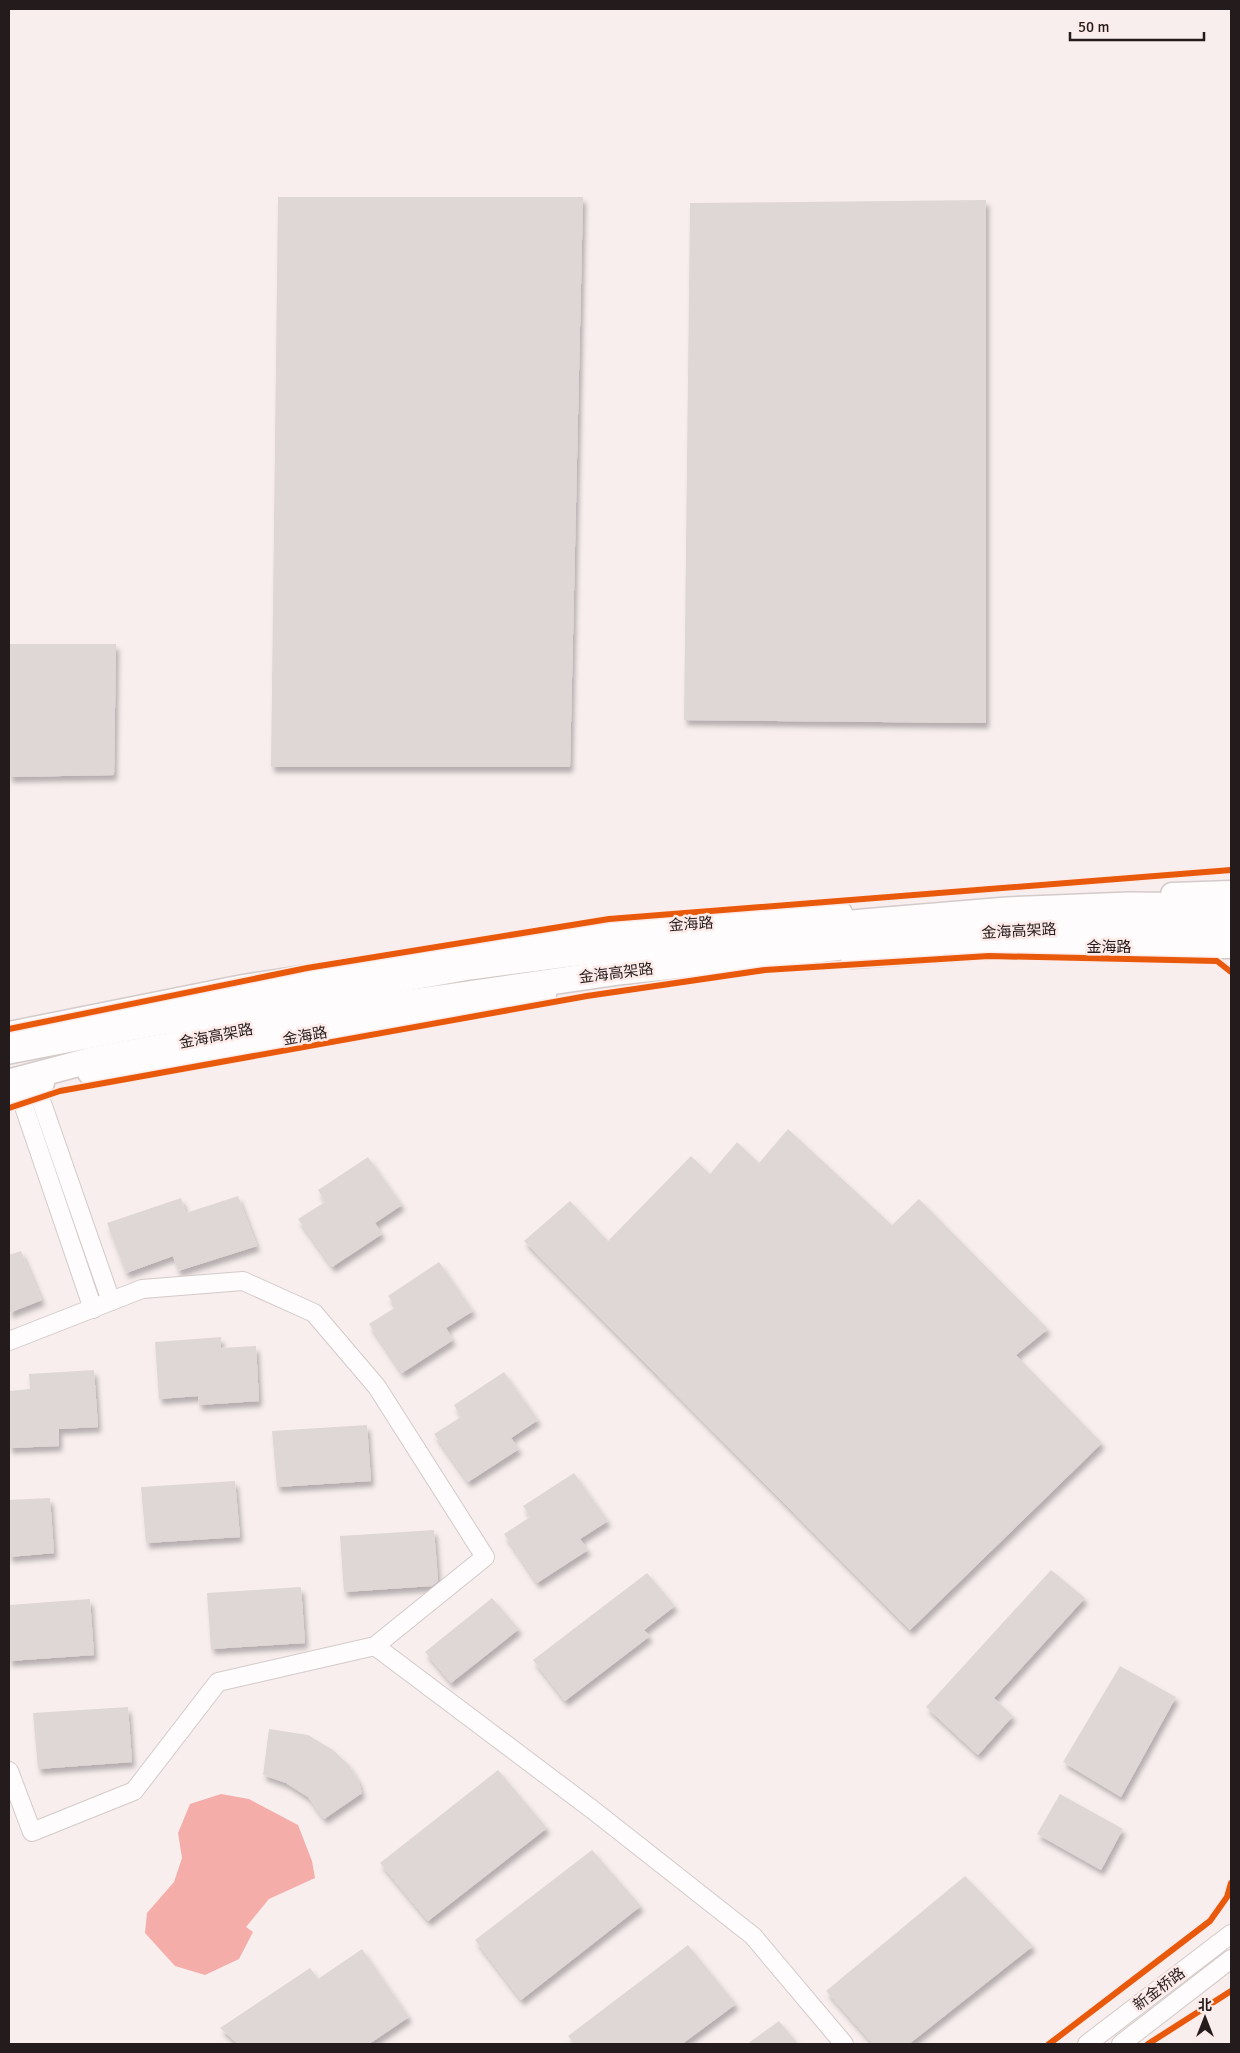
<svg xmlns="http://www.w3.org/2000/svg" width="1240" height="2053" font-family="Signika,'Noto Sans SC',sans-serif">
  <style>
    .water { fill: #f5ada9 }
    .building { fill: #dfd7d6; filter: url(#shadow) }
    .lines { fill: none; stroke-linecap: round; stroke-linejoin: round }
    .minor-casing { stroke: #d3cac9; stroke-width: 20 }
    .major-casing { stroke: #d3cac9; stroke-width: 25 }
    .highway-casing { stroke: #d3cac9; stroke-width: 28 }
    .minor { stroke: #fefcfc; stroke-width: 18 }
    .major { stroke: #fefcfc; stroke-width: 22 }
    .highway { stroke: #fefcfc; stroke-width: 25 }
    .cycleway-casing { stroke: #fdebe9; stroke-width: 9 }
    .cycleway { stroke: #e8590c; stroke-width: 6 }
    .labels { text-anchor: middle; stroke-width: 5; stroke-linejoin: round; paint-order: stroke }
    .street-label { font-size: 15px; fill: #241c1c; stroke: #fdebe9 }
  </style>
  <defs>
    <filter id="shadow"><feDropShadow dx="3" dy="5.5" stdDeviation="2.5" flood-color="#0004"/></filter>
  </defs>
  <rect width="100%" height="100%" fill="#f8eeee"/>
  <polygon class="water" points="221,1794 249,1799 298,1825 312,1861 315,1878 269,1899 246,1927 253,1932 239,1959 205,1975 175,1966 145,1933 147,1913 174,1882 182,1858 178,1833 190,1804"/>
  <g class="building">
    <polygon points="278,197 583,197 570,767 271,767"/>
    <polygon points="986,200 986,723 684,720 690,203"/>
    <polygon points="9,644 116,644 114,775 9,777"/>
    <polygon points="788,1129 892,1225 919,1199 1048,1329 1016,1355 1102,1443 910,1630 524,1241 570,1201 608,1241 691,1156 710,1174 737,1142 759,1163"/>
    <polygon points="368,1157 402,1205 375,1223 382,1234 332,1267 298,1219 325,1202 318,1190"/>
    <polygon points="238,1196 257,1246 178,1271 173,1256 126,1273 107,1223 181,1198 186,1213"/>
    <polygon points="21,1251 42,1300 9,1313 9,1255"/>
    <polygon points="439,1262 473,1311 446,1328 453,1340 402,1373 369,1324 396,1307 388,1296"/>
    <polygon points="221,1337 221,1348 256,1346 259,1401 199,1405 198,1396 159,1399 155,1342"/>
    <polygon points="94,1370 98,1427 59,1429 59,1446 9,1448 9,1391 30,1389 29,1374"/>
    <polygon points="504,1372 538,1420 511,1438 519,1449 468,1482 434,1434 461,1417 454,1405"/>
    <polygon points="367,1425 371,1481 277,1487 272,1431"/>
    <polygon points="574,1473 608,1521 580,1539 588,1550 537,1583 504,1534 530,1517 523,1506"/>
    <polygon points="235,1481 240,1537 146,1543 141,1487"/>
    <polygon points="50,1498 54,1553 9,1557 9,1500"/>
    <polygon points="434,1530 438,1581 432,1586 344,1592 340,1536"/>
    <polygon points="1051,1570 1085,1598 994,1698 1013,1716 978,1755 926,1707"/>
    <polygon points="647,1573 675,1606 644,1630 650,1636 565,1701 533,1660"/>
    <polygon points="301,1587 305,1643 211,1649 207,1593"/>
    <polygon points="492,1598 519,1629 451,1683 425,1652"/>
    <polygon points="90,1599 94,1655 9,1661 9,1605"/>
    <polygon points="1120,1666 1176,1697 1121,1797 1063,1762"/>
    <polygon points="128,1707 132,1762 38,1769 33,1713"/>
    <polygon points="269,1729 308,1735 333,1750 349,1765 358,1780 362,1793 324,1819 308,1797 286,1783 263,1775"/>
    <polygon points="498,1770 547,1828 428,1921 380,1863"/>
    <polygon points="1060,1794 1123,1829 1101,1870 1037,1834"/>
    <polygon points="592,1850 641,1906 521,2000 475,1940"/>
    <polygon points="965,1876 1033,1946 909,2044 873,2044 826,1991"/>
    <polygon points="688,1945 736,2004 682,2044 574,2044 568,2036"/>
    <polygon points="362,1949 409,2017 369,2044 238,2044 220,2028 310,1968 318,1979"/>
    <polygon points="779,2021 798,2044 747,2044"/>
  </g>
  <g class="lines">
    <g class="minor-casing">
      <g id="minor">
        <polyline points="36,1086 111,1301"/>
        <polyline points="19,1092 93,1309"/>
        <polyline points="9,1341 142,1289 243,1281 314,1313 377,1387 485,1557 375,1646 218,1682 134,1791 32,1832 9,1771"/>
        <polyline points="375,1646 593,1810 753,1936 844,2044"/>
        <polyline points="1087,2044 1231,1934"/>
        <polyline points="1121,2044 1231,1959"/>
      </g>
    </g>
    <g class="major-casing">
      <g id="major">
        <polyline points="1172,894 1231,892"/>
        <polyline points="852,957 996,947 1231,947"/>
        <polyline points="9,1033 243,986 609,930 841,913"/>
        <polyline points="89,1073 545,995"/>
        <polyline points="9,1096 43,1083"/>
      </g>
    </g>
    <g class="highway-casing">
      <g id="highway">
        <polyline points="9,1051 154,1023 469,967 630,946 863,922 1007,910 1129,905 1231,906"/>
        <polyline points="9,1082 92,1060 344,1012 619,972 959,934 1041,930 1231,929"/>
      </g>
    </g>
    <use href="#minor" class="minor"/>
    <use href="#major" class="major"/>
    <use href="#highway" class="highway"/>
    <g class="cycleway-casing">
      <g id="cycleway">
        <polyline points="9,1029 307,968 609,919 1231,870"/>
        <polyline points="9,1108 60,1091 587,996 765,970 989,956 1217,961 1231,972"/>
        <polyline points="1049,2044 1210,1921 1227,1897 1231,1883"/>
        <polyline points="1148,2044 1231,1991"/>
      </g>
    </g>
    <use href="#cycleway" class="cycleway"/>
  </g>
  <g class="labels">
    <g class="street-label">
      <text transform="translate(691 924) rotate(-4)" y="5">金海路</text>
      <text transform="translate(1019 931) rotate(-3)" y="5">金海高架路</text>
      <text x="1109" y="952">金海路</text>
      <text transform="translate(616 973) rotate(-7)" y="5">金海高架路</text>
      <text transform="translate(216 1036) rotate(-11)" y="5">金海高架路</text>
      <text transform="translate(305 1036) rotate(-10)" y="5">金海路</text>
      <text transform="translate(1159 1989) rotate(-37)" y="5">新金桥路</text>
    </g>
  </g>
  <rect width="1240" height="2053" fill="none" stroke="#241c1c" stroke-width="20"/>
  <g transform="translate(1205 2018)" stroke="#fdebe9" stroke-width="4" paint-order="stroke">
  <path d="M0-4L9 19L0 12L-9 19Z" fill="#241c1c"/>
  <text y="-8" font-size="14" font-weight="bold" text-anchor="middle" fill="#241c1c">北</text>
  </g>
  <path d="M1070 32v8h134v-8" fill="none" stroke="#241c1c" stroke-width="2.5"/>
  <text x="1078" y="32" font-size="15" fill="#241c1c" stroke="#fdebe9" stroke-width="4" paint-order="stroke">50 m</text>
</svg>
